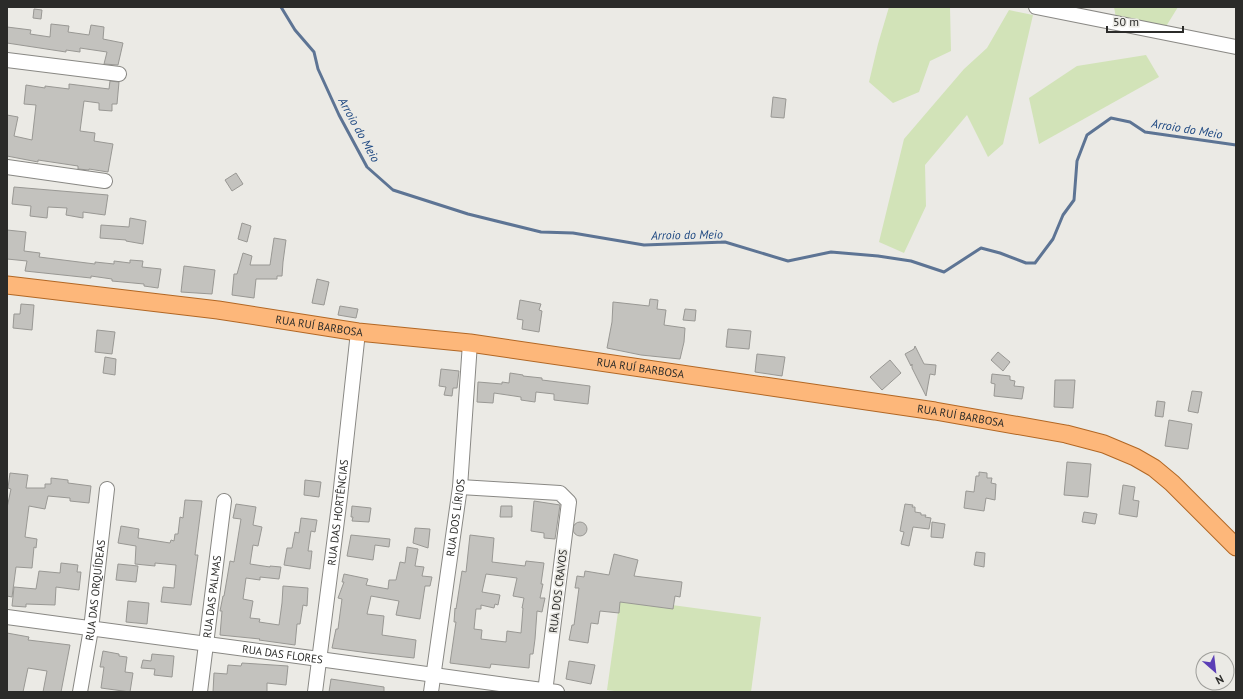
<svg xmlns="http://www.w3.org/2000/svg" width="1243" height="699" font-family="'PT Sans',sans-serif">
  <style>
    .green { fill: #d2e3b8 }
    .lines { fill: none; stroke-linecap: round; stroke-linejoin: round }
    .stream { stroke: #5d7494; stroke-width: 3 }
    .building { fill: #c3c2be; stroke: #999894; fill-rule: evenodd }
    .minor-casing { stroke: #898884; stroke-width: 16 }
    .major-casing { stroke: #b26724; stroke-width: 19 }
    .minor { stroke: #fff; stroke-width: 14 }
    .major { stroke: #fdb77a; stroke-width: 17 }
    .labels { text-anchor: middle; stroke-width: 3.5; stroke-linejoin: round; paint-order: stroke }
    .street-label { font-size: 11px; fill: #2b2b29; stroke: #ebeae5 }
    .water-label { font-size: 12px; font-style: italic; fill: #1b4680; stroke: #ebeae5 }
  </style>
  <rect width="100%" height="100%" fill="#ebeae5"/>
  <g class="green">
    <polygon points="889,7 950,7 951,51 930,61 919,92 893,103 869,82 878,44"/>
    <polygon points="1114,7 1178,7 1165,28 1116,18"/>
    <polygon points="1009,10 1033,15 1003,144 988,157 967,115 925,165 926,206 904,253 879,242 904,139 964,69 987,48"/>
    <polygon points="1146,55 1159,77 1039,144 1029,98 1077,66"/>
    <polygon points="620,598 761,617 751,692 622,692 607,690"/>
  </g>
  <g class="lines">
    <polyline class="stream" points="281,7 295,30 314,52 318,69 339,115 367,167 393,190 468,214 541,232 573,233 644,245 725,242 788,261 831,252 878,256 911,261 944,272 981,248 1000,253 1026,263 1035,263 1053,239 1063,215 1074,200 1077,161 1087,135 1111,118 1130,122 1145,132 1236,145"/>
  </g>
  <g class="building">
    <polygon points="34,9 42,10 41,19 33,18"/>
    <polygon points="51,24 69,26 68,32 89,35 91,25 104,27 103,39 123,43 118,65 104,64 107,52 80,48 80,52 66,50 66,52 7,43 7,27 31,30 30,34 50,37"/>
    <polygon points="110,81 119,82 117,104 112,104 112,111 99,110 99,103 84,101 80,131 95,133 94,141 113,144 108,172 89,169 89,170 78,169 78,166 38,160 38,162 7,156 7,115 18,117 14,136 32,140 36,105 24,104 26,85 45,88 45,86 69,89 69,84 109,89"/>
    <polygon points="773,97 786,99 784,118 771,117"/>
    <polygon points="236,173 243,184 232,191 225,180"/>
    <polygon points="14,187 108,195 105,215 83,212 83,218 66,215 67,208 48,207 47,218 30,216 31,206 12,204"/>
    <polygon points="130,218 146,221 143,244 126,241 126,240 100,238 101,225 129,227"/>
    <polygon points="242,223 251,226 247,242 238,239"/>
    <polygon points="7,230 26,232 24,251 40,253 39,257 95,264 95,262 114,264 114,261 130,263 130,260 143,261 142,267 161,269 158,288 144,286 144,284 112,281 112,279 91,276 91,278 25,271 27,261 7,259"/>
    <polygon points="274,238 286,240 283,262 282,276 277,276 277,279 256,279 254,298 232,295 234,274 237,274 243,253 252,256 250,265 270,265"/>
    <polygon points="184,266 215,270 212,294 181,292"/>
    <polygon points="317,279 329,282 324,305 312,303"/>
    <polygon points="650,299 658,300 657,309 666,310 664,325 685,328 684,342 680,359 641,355 607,348 612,322 613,302 649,306"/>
    <polygon points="520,300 541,304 539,310 542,311 539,332 522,329 523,320 517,319"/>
    <polygon points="21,304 34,305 32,330 13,328 14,314 20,314"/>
    <polygon points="340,306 358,309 356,318 338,315"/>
    <polygon points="685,309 696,310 695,321 683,320"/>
    <polygon points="728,329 751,331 749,349 726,347"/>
    <polygon points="97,330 115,332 112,354 95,352"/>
    <polygon points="915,346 924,364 936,365 935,375 930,374 926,396 912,368 912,364 911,366 905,354 914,349"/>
    <polygon points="998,352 1010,362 1003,371 991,360"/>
    <polygon points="757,354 785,357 782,376 755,372"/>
    <polygon points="105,357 116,359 115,375 103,373"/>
    <polygon points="890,360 901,373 882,390 870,377"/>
    <polygon points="441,369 459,371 457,388 453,388 452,396 444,395 446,387 439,386"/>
    <polygon points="510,373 523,375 523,376 542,378 542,380 590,386 588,404 554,400 554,394 536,392 535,402 521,400 521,397 494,393 493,403 477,402 478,382 502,384 502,382 509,383"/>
    <polygon points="992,374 1010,376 1010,380 1015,381 1014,386 1024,387 1022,399 994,396 995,384 991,383"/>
    <polygon points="1055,380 1075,380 1073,408 1054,407"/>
    <polygon points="1192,391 1202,392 1198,413 1188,411"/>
    <polygon points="1157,401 1165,402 1163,417 1155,416"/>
    <polygon points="1169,420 1192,424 1188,449 1165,446"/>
    <polygon points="1067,462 1091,464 1088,497 1064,495"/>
    <polygon points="979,472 987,473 987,478 992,478 991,483 996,484 995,500 986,498 984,511 964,508 966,491 974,492 976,476 979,476"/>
    <polygon points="10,473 28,475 26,488 45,488 45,484 51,484 51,478 68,480 68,483 91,486 89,503 70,501 70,498 48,496 45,509 29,506 25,537 37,539 36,548 34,547 32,568 16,567 12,597 7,596 7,508 11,489 8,488"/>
    <polygon points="305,480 321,482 319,497 304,495"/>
    <polygon points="1123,485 1135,487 1133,500 1139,501 1137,517 1119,514"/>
    <polygon points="185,500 202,501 195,555 198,555 191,605 161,602 163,587 174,588 176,565 155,563 155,566 135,564 136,546 118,543 121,526 139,529 138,538 170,543 171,540 174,541 175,534 178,534 180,517 183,518"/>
    <polygon points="534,501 560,505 555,539 544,538 544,533 531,531"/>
    <polygon points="236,504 256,507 253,525 262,527 258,546 253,545 250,564 270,567 270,566 281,567 279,579 260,577 260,580 246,578 243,599 253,601 250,618 260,619 259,622 279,625 282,603 283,586 308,588 307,606 303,605 300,624 297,624 295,645 259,640 260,639 220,635 222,611 220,611 223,596 224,596 230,561 234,562 241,519 233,518"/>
    <polygon points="905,504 913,505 912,507 915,507 915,512 921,513 921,515 926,515 925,517 931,518 929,529 913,527 909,546 901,544 904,532 900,531"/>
    <polygon points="352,506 371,508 369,522 352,521 353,517 351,517"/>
    <polygon points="501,506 512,506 512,517 500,517"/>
    <polygon points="1084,512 1097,514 1095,524 1082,522"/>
    <polygon points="301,518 317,520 315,532 311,531 308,551 312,551 310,569 284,565 287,548 292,548 295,532 299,533"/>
    <polygon points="932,522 945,524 943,538 931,537"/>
    <circle cx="580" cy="529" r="7"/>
    <polygon points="415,528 430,529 428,548 413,543"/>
    <polygon points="351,535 390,539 389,547 375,545 373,560 347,556"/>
    <path d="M470 535 494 538 492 562 525 566 526 561 544 563 541 584H543L540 598H545L542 612 537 611 535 639 533 654H530L529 668 491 664 490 668 450 663 456 622H454L455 608 456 609 462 571 466 572ZM486 574 517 578 513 596 524 598 522 608H523L521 633 507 631 506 642 481 639 482 630 474 629 476 609H481V605L494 608 495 604 498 605 500 595 482 592Z"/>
    <polygon points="407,547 418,549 415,566 424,567 422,576 432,577 430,586 425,586 420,619 396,615 399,601 371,596 367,614 384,616 382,635 416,640 414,658 369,653 332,648 336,629 338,629 342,599 338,598 344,582 342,582 344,574 368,579 366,585 388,589 389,580 396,580 400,562 405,563"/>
    <polygon points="976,552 985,553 984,567 974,565"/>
    <polygon points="614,554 638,560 634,576 682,582 680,597 675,596 673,609 620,602 619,613 600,611 598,624 591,623 588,643 569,640 572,625 574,625 579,588 575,588 577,576 584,577 585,571 609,575"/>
    <polygon points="61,563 78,565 77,572 81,572 79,590 56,587 55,605 26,604 26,607 12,606 14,587 36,589 39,571 60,573"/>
    <polygon points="118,564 138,566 136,582 116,580"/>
    <polygon points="128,601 149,603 147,624 126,622"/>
    <polygon points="7,633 29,637 28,640 70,645 61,692 43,692 47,671 28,668 23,692 7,692"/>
    <polygon points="103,651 119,654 119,656 127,657 125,672 133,673 130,692 101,688 104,667 100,667"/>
    <polygon points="152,654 174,656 172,677 154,675 155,669 141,668 143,660 151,661"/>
    <polygon points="569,661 595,665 591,684 566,679"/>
    <polygon points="242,663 288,666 286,685 267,683 267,692 213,692 214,673 227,674 228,665 241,666"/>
    <polygon points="331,679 384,687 384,692 329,692"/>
  </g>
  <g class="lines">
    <g class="minor-casing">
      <g id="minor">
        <polyline points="1036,7 1236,47"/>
        <polyline points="7,60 119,74"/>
        <polyline points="7,167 105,181"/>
        <polyline points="460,487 560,493 569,502 545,692"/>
        <path id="s1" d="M7 617 319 659 557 692"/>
        <path id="s2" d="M80 692 91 629 107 489"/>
        <path id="s3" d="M200 692 224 501"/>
        <path id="s4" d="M315 692 340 497 358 332"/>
        <path id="s5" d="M431 692 460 487 470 343"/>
      </g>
    </g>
    <g class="major-casing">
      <g id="major">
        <path id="s6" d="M7 285 218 310 358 332 470 343 935 411 1066 434 1104 444 1135 457 1154 468 1172 483 1236 547"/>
      </g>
    </g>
    <use href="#minor" class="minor"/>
    <use href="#major" class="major"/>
  </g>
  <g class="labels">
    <g class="street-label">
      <text dy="4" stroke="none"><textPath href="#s6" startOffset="315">RUA RUÍ BARBOSA</textPath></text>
      <text dy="4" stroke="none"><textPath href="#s6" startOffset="639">RUA RUÍ BARBOSA</textPath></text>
      <text dy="4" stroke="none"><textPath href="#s6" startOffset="963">RUA RUÍ BARBOSA</textPath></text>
      <text dy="4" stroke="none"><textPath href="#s4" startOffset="181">RUA DAS HORTÊNCIAS</textPath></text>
      <text dy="4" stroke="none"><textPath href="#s5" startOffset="176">RUA DOS LÍRIOS</textPath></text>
      <text dy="4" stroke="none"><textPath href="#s2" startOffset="103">RUA DAS ORQUÍDEAS</textPath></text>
      <text transform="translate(558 591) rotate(-83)" y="4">RUA DOS CRAVOS</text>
      <text dy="4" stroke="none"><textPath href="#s3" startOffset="96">RUA DAS PALMAS</textPath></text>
      <text dy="4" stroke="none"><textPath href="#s1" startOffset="278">RUA DAS FLORES</textPath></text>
    </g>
    <g class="water-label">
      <text transform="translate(1187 129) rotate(9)" y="4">Arroio do Meio</text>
      <text transform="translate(359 130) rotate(61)" y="4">Arroio do Meio</text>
      <text transform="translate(687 235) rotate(-1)" y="4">Arroio do Meio</text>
    </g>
  </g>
  <rect width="1243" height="699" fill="none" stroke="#2b2b29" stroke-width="16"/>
  <g transform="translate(1215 671) rotate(152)"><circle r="19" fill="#ebeae5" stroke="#9e9e9a"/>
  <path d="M0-3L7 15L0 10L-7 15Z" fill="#5b3eb6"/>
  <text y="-6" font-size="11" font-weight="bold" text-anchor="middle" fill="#2b2b29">N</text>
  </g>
  <path d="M1107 26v6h76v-6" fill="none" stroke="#2b2b29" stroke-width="2"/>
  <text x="1113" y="26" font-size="12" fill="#2b2b29" stroke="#ebeae5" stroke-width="3" paint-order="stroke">50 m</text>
</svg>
